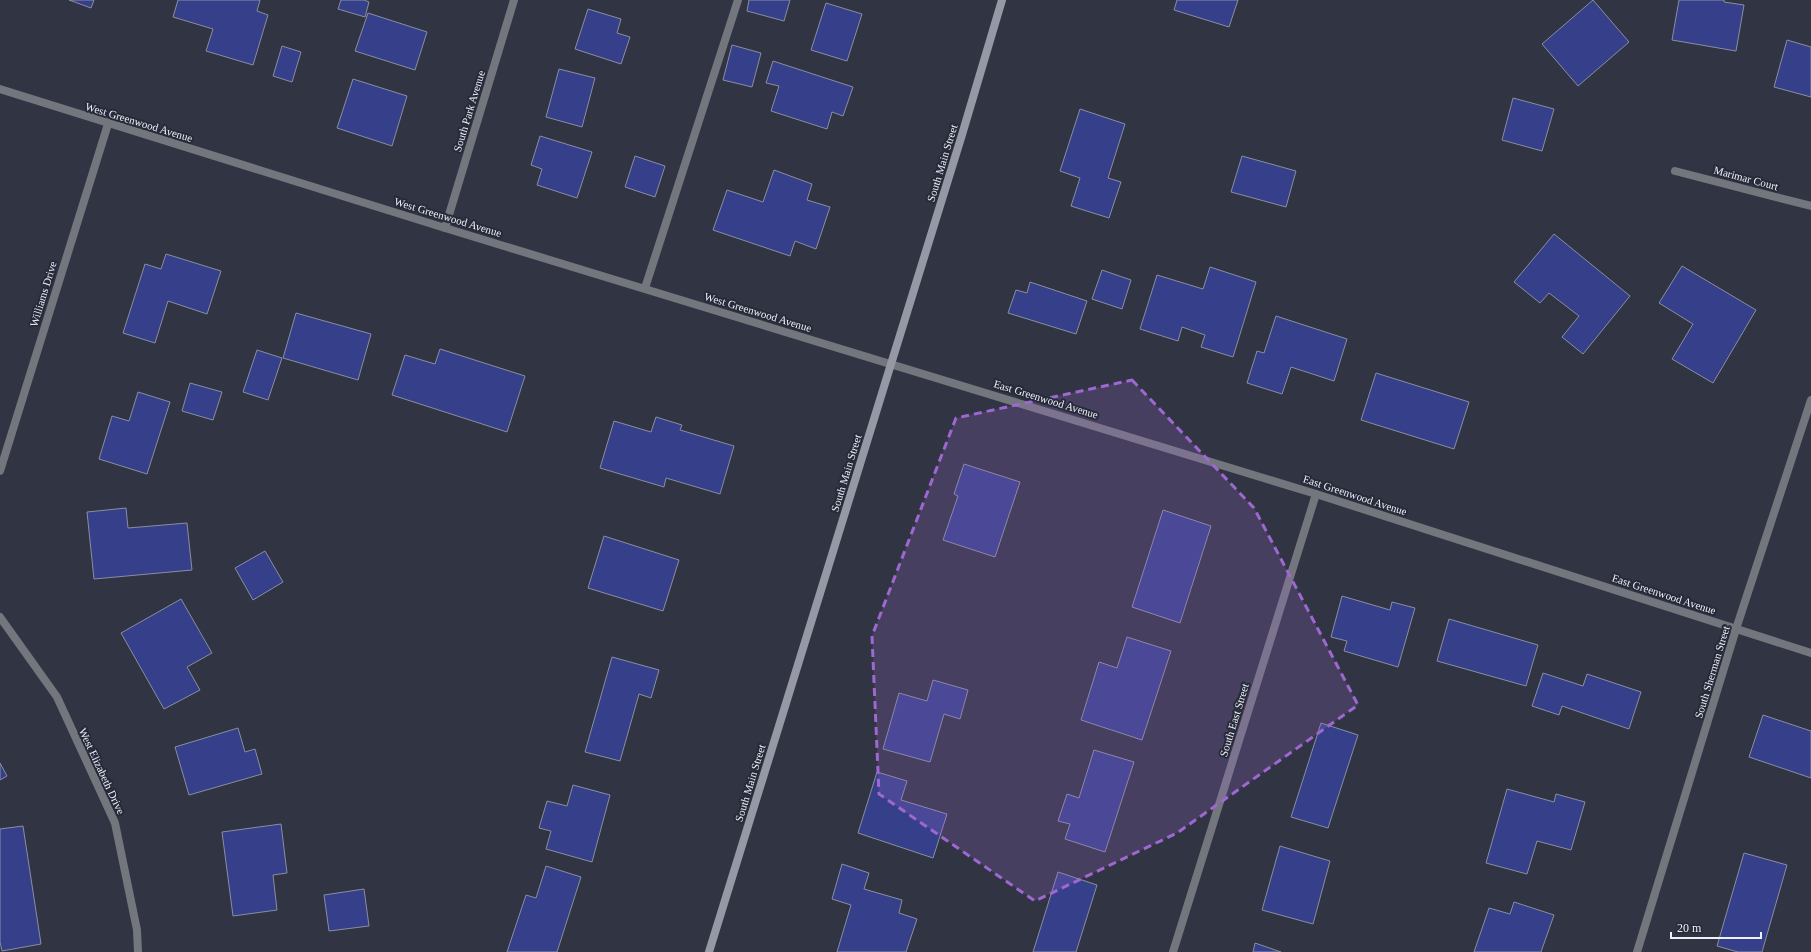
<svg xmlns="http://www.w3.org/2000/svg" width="1811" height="952" font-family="Georgia,serif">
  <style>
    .building { fill: #36408a; stroke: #898e9f }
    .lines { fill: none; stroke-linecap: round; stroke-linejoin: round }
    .lane { stroke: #74767d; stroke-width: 8 }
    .street { stroke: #74767d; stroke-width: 8 }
    .secondary { stroke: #9699a5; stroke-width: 8 }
    .marked { fill: #9e67d1; fill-opacity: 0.2; stroke: #9e67d1; stroke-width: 3; stroke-dasharray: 8 5; stroke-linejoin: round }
    .labels { text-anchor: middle; stroke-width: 4; stroke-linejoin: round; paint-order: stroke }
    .street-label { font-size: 11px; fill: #eef0fa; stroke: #272b39 }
  </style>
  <rect width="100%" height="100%" fill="#313543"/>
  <g class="building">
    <polygon points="69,0 94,0 91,8"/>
    <polygon points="178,0 260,0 257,11 268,15 253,65 206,51 213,29 173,17"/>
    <polygon points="341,0 364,0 369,2 365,17 338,9"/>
    <polygon points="749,0 790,0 784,21 747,11"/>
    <polygon points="1177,0 1238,0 1229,27 1174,10"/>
    <polygon points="1593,0 1629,42 1578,86 1542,44"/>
    <polygon points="1679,0 1724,0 1724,2 1744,5 1736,51 1672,40"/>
    <polygon points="826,3 862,14 847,61 811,50"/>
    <polygon points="588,9 621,19 617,33 630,37 621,64 575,49"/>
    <polygon points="368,13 427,32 415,70 355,51"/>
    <polygon points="1787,40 1811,47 1811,97 1774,87"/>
    <polygon points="732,45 761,53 752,87 723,80"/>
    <polygon points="282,46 301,52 292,82 273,76"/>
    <polygon points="773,61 853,87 843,116 832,112 827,129 771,111 779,86 766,83"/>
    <polygon points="559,69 595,78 582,127 546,117"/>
    <polygon points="353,79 407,96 392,146 337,128"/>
    <polygon points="1513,98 1554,109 1542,151 1502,140"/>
    <polygon points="1080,109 1125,124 1108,178 1121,182 1109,218 1071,206 1080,178 1060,171"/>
    <polygon points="540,136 592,152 577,198 537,185 542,169 531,165"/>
    <polygon points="635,156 665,166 655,197 625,187"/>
    <polygon points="1242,156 1296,171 1286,207 1231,192"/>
    <polygon points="774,170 812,184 807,200 830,207 816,249 795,241 790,256 713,230 727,190 763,202"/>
    <polygon points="1554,234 1630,296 1583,354 1562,337 1579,316 1549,293 1540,303 1514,282"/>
    <polygon points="166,254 221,271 207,314 168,301 155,343 123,333 145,264 161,269"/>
    <polygon points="1682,266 1756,310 1713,383 1672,359 1693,324 1659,303"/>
    <polygon points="1210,267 1256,282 1233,357 1201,347 1205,335 1182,327 1178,341 1140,329 1157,275 1203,289"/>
    <polygon points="1102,270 1131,280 1122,309 1092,299"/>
    <polygon points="1030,282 1087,301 1076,334 1008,313 1016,290 1027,293"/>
    <polygon points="296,313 371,334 358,380 283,358"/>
    <polygon points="1276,316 1347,339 1334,381 1291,367 1282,394 1247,383 1257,351 1264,353"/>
    <polygon points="440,349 525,376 507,432 392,395 405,355 435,364"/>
    <polygon points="257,350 282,358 268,400 243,392"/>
    <polygon points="1376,373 1469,402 1454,449 1361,420"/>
    <polygon points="190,383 222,392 213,420 182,411"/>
    <polygon points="138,392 170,402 147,474 99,459 112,416 129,421"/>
    <polygon points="656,417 682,425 680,430 734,446 720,494 666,478 664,487 600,468 614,421 651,432"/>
    <polygon points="964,464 1020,482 995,557 943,540 958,496 954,494"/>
    <polygon points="126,508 128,528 187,523 192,570 94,579 87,512"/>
    <polygon points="1163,510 1211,526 1180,623 1132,607"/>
    <polygon points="604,536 679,560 663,611 588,588"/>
    <polygon points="265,551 283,582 253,600 235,568"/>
    <polygon points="1342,596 1390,610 1392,602 1415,608 1398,667 1344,651 1347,641 1331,637"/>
    <polygon points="181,599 212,653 187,667 200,690 164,709 121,633"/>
    <polygon points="1449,619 1538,645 1526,686 1437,661"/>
    <polygon points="1127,637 1171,651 1142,740 1081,720 1099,662 1117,668"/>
    <polygon points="612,657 659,670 651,698 639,694 620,761 585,752"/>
    <polygon points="1543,673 1583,686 1587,674 1641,692 1629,729 1562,706 1559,715 1532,706"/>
    <polygon points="933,680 968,690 960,719 944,714 930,762 883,749 899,693 927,701"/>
    <polygon points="1763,715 1811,731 1811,778 1749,757"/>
    <polygon points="1321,723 1358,735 1328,828 1291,817"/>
    <polygon points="238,728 245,752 255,749 262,774 189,795 175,747"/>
    <polygon points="1094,750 1134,762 1105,852 1065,839 1070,824 1058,821 1067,794 1079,798"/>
    <polygon points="0,763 7,776 0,780"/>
    <polygon points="877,772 907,781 901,800 947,814 933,858 858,833"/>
    <polygon points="573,785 610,795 592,862 546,849 551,831 539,828 547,801 567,806"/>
    <polygon points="1507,789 1554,802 1556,794 1585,802 1571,850 1537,841 1527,874 1486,863"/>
    <polygon points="281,824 287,873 273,875 277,910 233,916 222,832"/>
    <polygon points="23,826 41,944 2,951 0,942 0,829"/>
    <polygon points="1280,846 1330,861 1313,924 1262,910"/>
    <polygon points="1744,853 1787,865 1762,952 1738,952 1717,946"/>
    <polygon points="842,864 869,873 864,889 902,900 899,913 917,919 906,952 837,952 851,905 832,899"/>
    <polygon points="546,866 581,877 557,952 507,952 526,895 536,898"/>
    <polygon points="1058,872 1097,885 1076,952 1033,952"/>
    <polygon points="364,889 369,926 329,931 324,895"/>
    <polygon points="1514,902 1554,915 1541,952 1474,952 1489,908 1510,914"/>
    <polygon points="1255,943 1281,952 1253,952"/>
  </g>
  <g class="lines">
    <polyline class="lane" points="645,288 738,0"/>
    <g class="street">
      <polyline points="0,89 445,228 1316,494 1811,653"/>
      <polyline points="1675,171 1811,206"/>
      <polyline points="445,228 514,0"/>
      <polyline points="0,471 108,124"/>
      <polyline points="0,617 57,697 115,823 137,930 138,952"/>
      <polyline points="1173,952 1316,494"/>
      <polyline points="1637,952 1736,629 1811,400"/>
    </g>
    <polyline class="secondary" points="709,952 961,138 1002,0"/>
  </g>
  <path class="marked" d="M1132 380 1254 508 1358 705 1177 833 1035 901 879 794 872 636 956 418Z"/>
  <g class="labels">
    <g class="street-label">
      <text transform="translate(469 111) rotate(-73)" y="4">South Park Avenue</text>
      <text transform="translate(139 122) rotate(17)" y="4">West Greenwood Avenue</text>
      <text transform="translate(942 163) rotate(-73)" y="4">South Main Street</text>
      <text transform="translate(1746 178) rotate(15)" y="4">Marimar Court</text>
      <text transform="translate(448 217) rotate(17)" y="4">West Greenwood Avenue</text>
      <text transform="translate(43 294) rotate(-73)" y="4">Williams Drive</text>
      <text transform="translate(758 312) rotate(17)" y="4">West Greenwood Avenue</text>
      <text transform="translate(1046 399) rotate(17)" y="4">East Greenwood Avenue</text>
      <text transform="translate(846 473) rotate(-73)" y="4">South Main Street</text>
      <text transform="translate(1355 495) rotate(18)" y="4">East Greenwood Avenue</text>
      <text transform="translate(1664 594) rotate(18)" y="4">East Greenwood Avenue</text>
      <text transform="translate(1712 672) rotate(-73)" y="4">South Sherman Street</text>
      <text transform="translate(1234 720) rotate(-73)" y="4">South East Street</text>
      <text transform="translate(102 771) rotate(65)" y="4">West Elizabeth Drive</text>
      <text transform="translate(750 783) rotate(-73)" y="4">South Main Street</text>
    </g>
  </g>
  <path d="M1671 932v6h90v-6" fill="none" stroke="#eef0fa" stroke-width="2"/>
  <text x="1677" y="932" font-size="12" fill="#eef0fa" stroke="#272b39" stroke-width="3" paint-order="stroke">20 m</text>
</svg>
